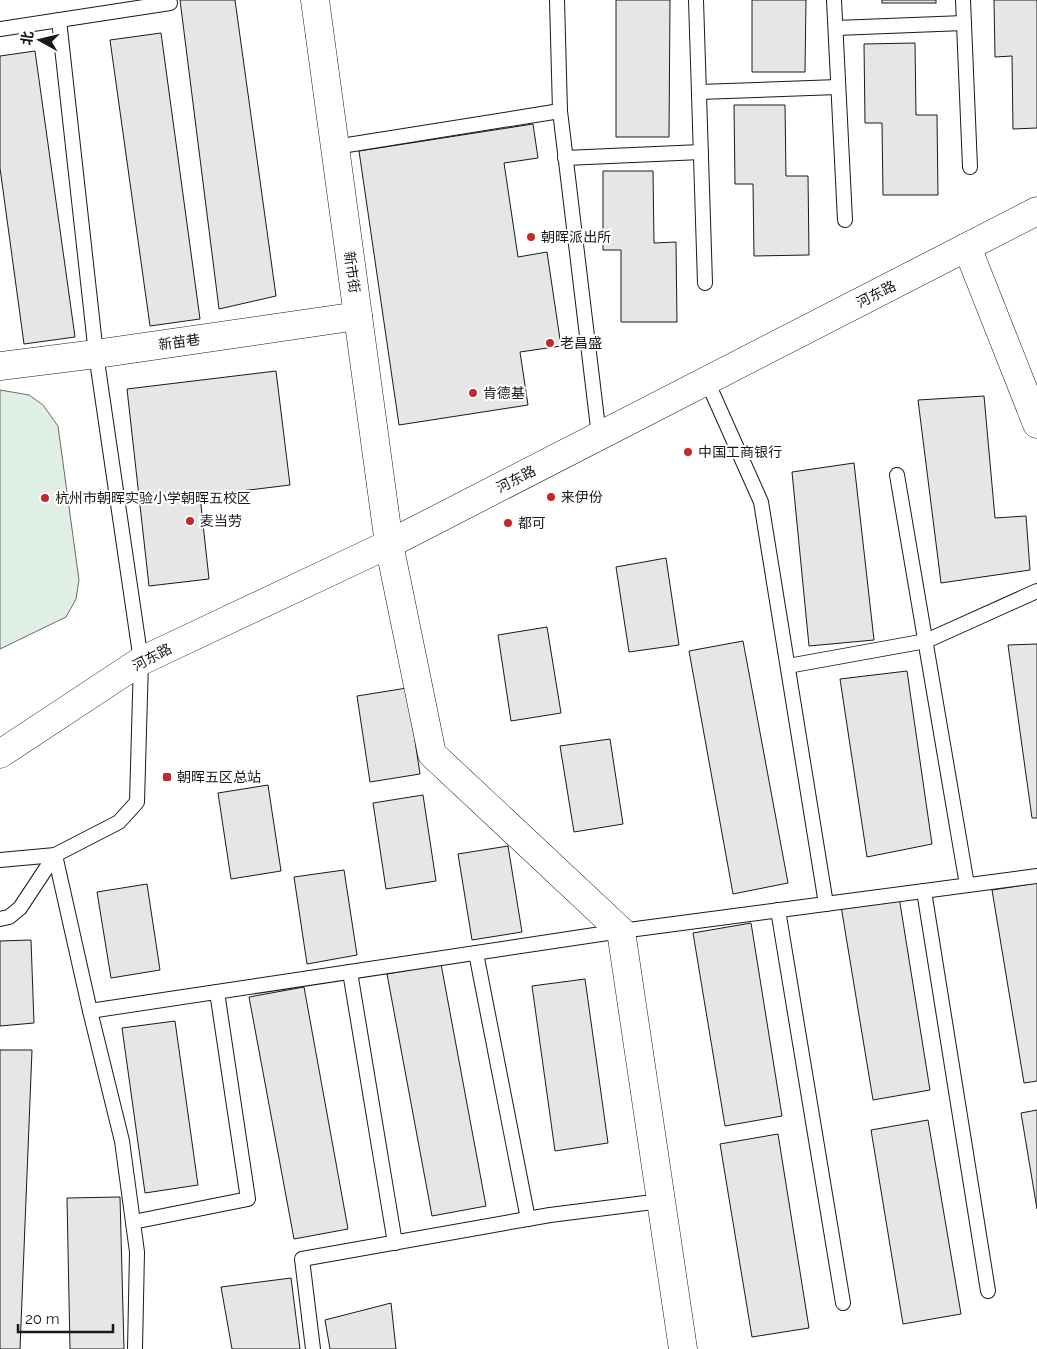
<svg xmlns="http://www.w3.org/2000/svg" width="1037" height="1349" font-family="Raleway,'Noto Sans SC',sans-serif">
  <style>
    .green { fill: #e0efe3; stroke: #6a6a6a }
    .building { fill: #e6e6e6; stroke: #1a1a1a }
    .lines { fill: none; stroke-linecap: round; stroke-linejoin: round }
    .lane-casing { stroke: #1a1a1a; stroke-width: 16 }
    .street-casing { stroke: #1a1a1a; stroke-width: 29 }
    .secondary-casing { stroke: #1a1a1a; stroke-width: 29 }
    .lane { stroke: #fff; stroke-width: 14 }
    .street { stroke: #fff; stroke-width: 28 }
    .secondary { stroke: #fff; stroke-width: 28 }
    .poi-dot { fill: #c62828; stroke: #fff; stroke-width: 2 }
    .labels { text-anchor: middle; stroke-width: 4; stroke-linejoin: round; paint-order: stroke }
    .poi-label { font-size: 14px; fill: #1a1a1a; stroke: #fff; text-anchor: start }
    .street-label { font-size: 14px; fill: #1a1a1a; stroke: #fff }
  </style>
  <rect width="100%" height="100%" fill="#fff"/>
  <polygon class="green" points="0,390 29,395 43,405 58,426 79,580 76,599 66,617 0,649"/>
  <g class="building">
    <polygon points="180,0 235,0 276,296 219,309"/>
    <polygon points="616,0 670,0 669,137 616,137"/>
    <polygon points="752,0 806,0 805,72 752,72"/>
    <rect x="882" y="0" width="54" height="3"/>
    <polygon points="994,0 1037,0 1037,128 1013,129 1012,56 995,57"/>
    <polygon points="161,33 200,319 150,326 110,40"/>
    <polygon points="915,43 916,115 937,115 938,195 883,195 882,123 865,123 864,44"/>
    <polygon points="35,51 75,337 24,344 0,168 0,56"/>
    <polygon points="734,105 785,105 786,176 808,176 809,255 754,256 753,184 735,184"/>
    <polygon points="533,124 538,158 504,163 518,257 547,252 561,346 520,352 528,405 399,425 359,151"/>
    <polygon points="603,171 653,171 654,243 676,242 677,322 621,322 621,250 603,250"/>
    <polygon points="276,371 290,485 200,496 209,579 149,586 127,389"/>
    <polygon points="984,396 995,518 1026,516 1030,570 941,583 918,400"/>
    <polygon points="854,463 874,640 809,646 792,472"/>
    <polygon points="666,558 679,645 629,652 616,567"/>
    <polygon points="547,627 561,713 511,721 498,635"/>
    <polygon points="743,641 788,883 733,894 689,651"/>
    <polygon points="1037,644 1037,818 1032,818 1008,645"/>
    <polygon points="907,671 932,844 867,857 840,679"/>
    <polygon points="407,688 420,774 370,782 357,696"/>
    <polygon points="610,739 623,824 574,832 560,746"/>
    <polygon points="268,785 281,871 231,879 218,793"/>
    <polygon points="423,795 436,881 386,889 373,803"/>
    <polygon points="508,846 522,932 472,940 458,854"/>
    <polygon points="344,870 357,955 307,964 294,877"/>
    <polygon points="1037,883 1037,1081 1024,1083 992,890"/>
    <polygon points="147,884 160,970 111,978 97,892"/>
    <polygon points="899,897 930,1090 873,1100 841,906"/>
    <polygon points="751,923 782,1116 725,1126 693,933"/>
    <polygon points="31,940 34,1023 0,1026 0,941"/>
    <polygon points="441,964 486,1206 432,1216 387,974"/>
    <polygon points="585,979 608,1143 555,1151 532,986"/>
    <polygon points="304,987 348,1229 294,1239 249,997"/>
    <polygon points="175,1021 198,1185 145,1193 122,1028"/>
    <polygon points="0,1050 32,1050 20,1349 0,1349"/>
    <polygon points="1037,1110 1037,1209 1021,1113"/>
    <polygon points="928,1120 961,1314 903,1324 871,1130"/>
    <polygon points="778,1134 809,1328 752,1337 720,1144"/>
    <polygon points="120,1197 124,1349 70,1349 67,1198"/>
    <polygon points="291,1278 300,1349 232,1349 221,1287"/>
    <polygon points="391,1303 396,1349 330,1349 325,1320"/>
  </g>
  <g class="lines">
    <g class="lane-casing">
      <g id="lane">
        <polyline points="557,0 560,111 599,436"/>
        <polyline points="696,0 705,283"/>
        <polyline points="834,0 845,220"/>
        <polyline points="963,0 970,167"/>
        <polyline points="836,28 964,23"/>
        <polyline points="0,29 170,3"/>
        <polyline points="699,92 838,87"/>
        <polyline points="335,147 560,111"/>
        <polyline points="565,158 701,152"/>
        <polyline points="707,381 761,502 826,904"/>
        <polyline points="897,475 967,885"/>
        <polyline points="788,666 926,641 1037,591"/>
        <polyline points="55,855 90,1011 122,1141 137,1252 135,1349"/>
        <polyline points="0,860 55,855 119,822 137,802 141,661 96,354 59,20"/>
        <polyline points="924,891 988,1291"/>
        <polyline points="778,910 843,1303"/>
        <polyline points="0,919 9,917 20,908 55,855"/>
        <polyline points="476,953 528,1219"/>
        <polyline points="350,972 395,1243"/>
        <polyline points="90,1011 621,931 1037,876"/>
        <polyline points="133,1222 248,1199 217,992"/>
        <polyline points="313,1349 302,1259 550,1215 661,1201"/>
      </g>
    </g>
    <g class="street-casing">
      <g id="street">
        <polyline points="315,0 389,544 432,754 621,931 683,1349"/>
        <polyline points="967,247 1037,424"/>
        <polyline points="0,366 96,354 358,316"/>
      </g>
    </g>
    <g class="secondary-casing">
      <polyline id="secondary" points="0,754 141,661 389,544 1037,211"/>
    </g>
    <use href="#lane" class="lane"/>
    <use href="#street" class="street"/>
    <use href="#secondary" class="secondary"/>
  </g>
  <g class="poi-dot">
    <circle cx="531" cy="237" r="5"/>
    <circle cx="550" cy="343" r="5"/>
    <circle cx="473" cy="393" r="5"/>
    <circle cx="688" cy="452" r="5"/>
    <circle cx="551" cy="497" r="5"/>
    <circle cx="45" cy="498" r="5"/>
    <circle cx="190" cy="521" r="5"/>
    <circle cx="508" cy="523" r="5"/>
    <rect x="162" y="772" width="10" height="10" rx="2.5"/>
  </g>
  <g class="labels">
    <g class="poi-label">
      <text x="541" y="242">朝晖派出所</text>
      <text x="560" y="348">老昌盛</text>
      <text x="483" y="398">肯德基</text>
      <text x="698" y="457">中国工商银行</text>
      <text x="561" y="502">来伊份</text>
      <text x="55" y="503">杭州市朝晖实验小学朝晖五校区</text>
      <text x="200" y="526">麦当劳</text>
      <text x="518" y="528">都可</text>
      <text x="177" y="782">朝晖五区总站</text>
    </g>
    <g class="street-label">
      <text transform="translate(352 272) rotate(82)" y="5">新市街</text>
      <text transform="translate(876 294) rotate(-27)" y="5">河东路</text>
      <text transform="translate(179 342) rotate(-8)" y="5">新苗巷</text>
      <text transform="translate(516 479) rotate(-27)" y="5">河东路</text>
      <text transform="translate(152 657) rotate(-28)" y="5">河东路</text>
    </g>
  </g>
  <g transform="translate(40 40) rotate(278)" stroke="#ffffff" stroke-width="4" paint-order="stroke">
  <path d="M0-4L9 19L0 12L-9 19Z" fill="#1a1a1a"/>
  <text y="-8" font-size="14" font-weight="bold" text-anchor="middle" fill="#1a1a1a">北</text>
  </g>
  <path d="M18 1324v8h95v-8" fill="none" stroke="#1a1a1a" stroke-width="2.5"/>
  <text x="25" y="1324" font-size="15" fill="#1a1a1a" stroke="#ffffff" stroke-width="4" paint-order="stroke">20 m</text>
</svg>
